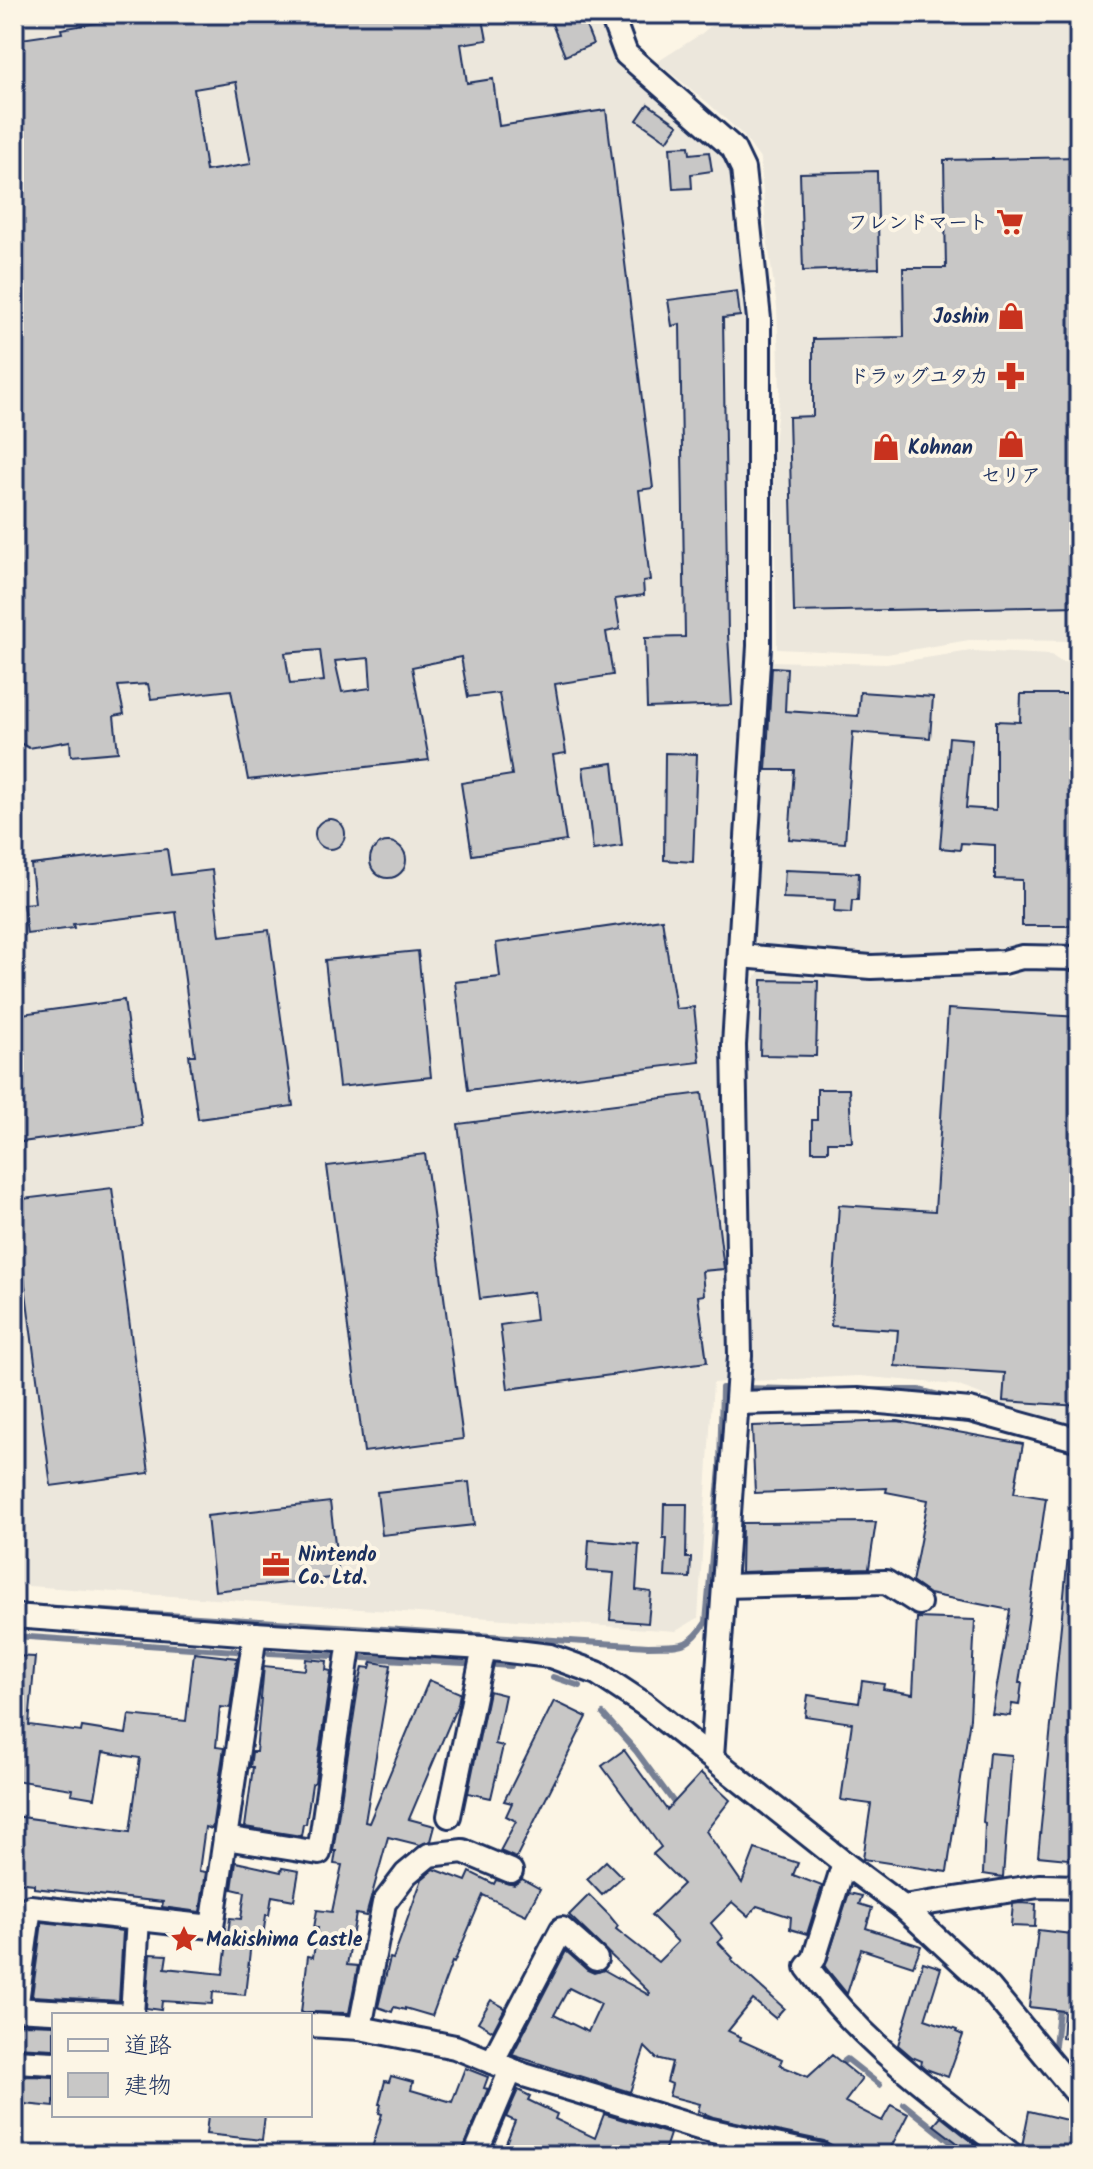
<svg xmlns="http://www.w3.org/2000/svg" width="1093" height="2169" font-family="Kalam,'Klee One',sans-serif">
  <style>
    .built { fill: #ece7dc }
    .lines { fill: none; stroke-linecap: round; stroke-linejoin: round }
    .stream { stroke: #767f94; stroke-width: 6 }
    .building { fill: #c8c7c6; stroke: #1b2f5e; stroke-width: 2; fill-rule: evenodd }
    .minor-casing { stroke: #1b2f5e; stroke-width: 28 }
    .minor { stroke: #fcf5e5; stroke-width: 22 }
    .labels { text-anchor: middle; stroke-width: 8; stroke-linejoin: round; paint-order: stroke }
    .poi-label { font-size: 20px; font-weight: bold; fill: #1b2f5e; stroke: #fcf5e5; text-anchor: end }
  </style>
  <rect width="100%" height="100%" fill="#fcf5e5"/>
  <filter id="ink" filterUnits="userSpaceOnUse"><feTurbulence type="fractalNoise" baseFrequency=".0125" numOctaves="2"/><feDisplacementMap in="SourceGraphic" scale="16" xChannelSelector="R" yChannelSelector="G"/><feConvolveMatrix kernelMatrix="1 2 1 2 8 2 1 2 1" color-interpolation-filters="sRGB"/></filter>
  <g filter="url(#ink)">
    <g class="built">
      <polygon points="14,14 601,14 631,71 667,107 698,129 721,154 732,179 745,303 745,656 725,1157 730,1328 727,1382 713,1383 698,1618 676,1631 14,1585"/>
      <polygon points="725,14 1079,14 1079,641 969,640 887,654 777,649 773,452 780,391 777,308 767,237 760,159 743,135 707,102 657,62 701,34"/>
      <polygon points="971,651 1051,655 1061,662 1079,663 1079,951 969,959 763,953 749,930 767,661 886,664"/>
      <polygon points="1023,967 1079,970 1079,1425 1002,1406 981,1394 956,1385 859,1376 752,1381 746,1052 750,983 760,971 1011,978"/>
    </g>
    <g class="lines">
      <g class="stream">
        <polyline points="1072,653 1079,653"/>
        <polyline points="743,1388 835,1390"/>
        <polyline points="859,1390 919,1390 954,1399"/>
        <path d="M26 1606 648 1646C680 1645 688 1650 706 1622L720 1468 722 1388H731"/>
        <polyline points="14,1636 236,1651"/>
        <polyline points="269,1653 332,1656"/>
        <polyline points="363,1658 465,1663"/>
        <polyline points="496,1665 511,1666"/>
        <polyline points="553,1677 580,1686"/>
        <polyline points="603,1714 636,1751 678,1808"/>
        <polyline points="822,1832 870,1869"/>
        <polyline points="1055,2045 1060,2002"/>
        <polyline points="837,2067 847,2059 880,2085"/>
        <polyline points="904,2104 967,2155"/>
      </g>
    </g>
    <g class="building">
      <path d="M149 14H482L487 40 461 44 467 83 493 79 499 126 606 110 653 488 639 490 650 580 643 581 644 595 615 599 620 629 606 632 613 675 555 684 566 753 553 755 566 841 472 855 461 783 512 775 499 693 468 697 461 657 412 667 429 760 248 780 231 690 151 699 148 684 118 686 124 714 114 716 118 752 71 756 70 741 29 748 14 740V40L62 33 61 29ZM236 82 251 164 206 171 194 89ZM320 650 324 681 290 684 285 653ZM369 658 371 688 342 692 335 661Z"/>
      <polygon points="548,14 581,14 593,44 565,56"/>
      <polygon points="648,104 678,125 667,141 637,120"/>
      <polygon points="689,146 690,154 709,152 712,171 691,174 692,188 673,189 670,147"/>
      <polygon points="1079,157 1079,606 794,612 789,417 813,416 813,339 904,337 903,268 946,268 944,160"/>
      <polygon points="877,171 879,268 803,271 800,173"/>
      <polygon points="737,291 740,316 723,318 728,635 732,705 647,708 645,638 685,637 680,324 672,326 668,300"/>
      <polygon points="772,667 787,668 785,711 858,716 860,692 933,697 930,738 853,732 845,843 789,839 794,770 766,770"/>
      <polygon points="1021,694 1079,694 1079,926 1022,926 1022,880 995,879 995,845 961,843 960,850 940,848 949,737 972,739 966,808 996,810 996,721 1020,722"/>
      <polygon points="665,753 697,754 693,862 664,860"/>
      <polygon points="613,763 622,846 593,850 583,767"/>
      <circle cx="330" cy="834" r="15"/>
      <circle cx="388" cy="860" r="18"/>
      <polygon points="167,849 171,875 212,870 220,936 269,930 293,1106 198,1119 189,1055 195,1055 176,912 73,924 74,928 27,934 23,904 35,903 31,865"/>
      <polygon points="785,870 859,873 858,900 852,900 851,913 834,912 835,900 783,898"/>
      <polygon points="662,919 676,1009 694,1007 700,1062 468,1090 455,982 500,977 496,943"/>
      <polygon points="418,951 431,1077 339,1087 325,960"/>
      <polygon points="762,980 818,981 816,1056 760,1055"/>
      <polygon points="124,1000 142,1126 14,1143 14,1015"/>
      <polygon points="948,1009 1079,1017 1079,1406 1003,1401 1005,1373 895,1366 898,1330 831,1326 839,1205 935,1211"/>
      <polygon points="817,1089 849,1089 852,1142 828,1142 828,1151 812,1151 812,1120 817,1120"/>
      <polygon points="702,1093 724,1269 702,1271 704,1295 698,1296 707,1362 508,1389 500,1325 536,1320 533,1292 480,1299 458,1124"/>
      <polygon points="425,1154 463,1439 364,1452 327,1166"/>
      <polygon points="112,1188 149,1473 51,1486 14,1200"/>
      <polygon points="898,1421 1023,1444 1014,1493 1046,1498 1019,1683 1022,1683 1019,1705 1012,1704 1010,1716 992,1714 1010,1610 929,1594 912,1582 928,1500 886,1492 887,1488 755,1493 752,1426"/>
      <polygon points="469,1482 474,1525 382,1535 377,1492"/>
      <polygon points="330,1502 339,1577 215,1591 207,1516"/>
      <polygon points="664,1504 687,1504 686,1558 691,1558 690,1578 665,1577 667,1538 663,1538"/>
      <polygon points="876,1522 869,1568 741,1572 742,1523"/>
      <polygon points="589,1540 639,1544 636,1590 651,1592 648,1623 610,1620 614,1573 587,1571"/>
      <polygon points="1069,1545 1079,1545 1078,1860 1038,1856"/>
      <polygon points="917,1618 975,1620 970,1718 947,1872 863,1859 871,1804 841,1800 852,1723 805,1716 808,1695 859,1703 862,1681 884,1684 883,1689 913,1694"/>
      <polygon points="194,1653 237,1658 230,1708 220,1707 216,1747 224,1748 212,1829 205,1827 199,1871 206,1872 200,1912 162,1907 163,1902 34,1888 34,1884 16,1882 20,1849 14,1848 14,1816 130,1832 140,1758 103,1752 95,1798 71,1794 72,1789 14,1780 14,1656 35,1657 29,1725 81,1732 82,1727 126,1734 129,1715 186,1721"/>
      <polygon points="306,1659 327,1661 326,1670 331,1671 315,1782 312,1784 306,1824 303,1824 301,1836 245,1827 253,1767 250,1767 252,1752 256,1752 264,1666 305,1670"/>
      <polygon points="372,1662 391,1665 365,1822 369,1823 429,1680 460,1693 458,1704 409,1819 435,1826 431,1841 420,1845 388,1837 366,1916 356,1914 347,1965 358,1966 349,2013 301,2012 308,1956 313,1957 318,1928 314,1928 317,1910 332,1912 342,1865 334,1864 336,1851 333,1851 358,1688 363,1667 370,1668"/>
      <polygon points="489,1691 505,1695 495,1744 503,1746 491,1798 468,1793"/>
      <polygon points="554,1701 587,1717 516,1858 500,1851 516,1821 506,1816 512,1803 504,1801"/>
      <path d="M624 1750 667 1810 701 1773 730 1800 706 1831 742 1883 755 1849 798 1863 793 1875 822 1886 807 1934 790 1929 791 1917 757 1906 748 1916 732 1902 711 1923 723 1938 718 1942 733 1958 731 1960 784 2008 775 2018 753 2000 728 2031 741 2037 740 2040 782 2059 780 2064 784 2067 808 2077 832 2055 862 2079 845 2102 882 2121 891 2105 908 2114 887 2155H876L855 2144 850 2155 824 2141 713 2117 698 2111 700 2104 669 2096 672 2084 667 2082 672 2062 656 2058 645 2047 630 2092 512 2055 566 1951 587 1970 594 1973 604 1970 649 1995 650 1993 569 1915 589 1895 609 1915 618 1926 616 1929 658 1962 678 1942 651 1915 683 1884 653 1854 661 1847 602 1766ZM569 1988 601 2004 588 2032 554 2015Z"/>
      <polygon points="989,1753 1012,1755 1003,1877 983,1874 985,1823 983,1822"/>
      <polygon points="606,1861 622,1877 602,1895 587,1879"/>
      <polygon points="236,1862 281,1872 282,1868 299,1871 294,1900 272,1896 269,1915 266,1915 262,1943 251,1942 245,1995 213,1992 212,2004 162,2001 161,2010 146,2008 150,1954 167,1955 165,1968 223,1974 230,1918 241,1919 245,1892 232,1889"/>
      <polygon points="434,1869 466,1881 470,1872 494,1884 496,1880 514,1885 522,1879 540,1889 526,1915 483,1895 454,1963 452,1962 432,2016 405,2008 405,2010 394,2007 392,2012 378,2007 390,1958 393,1959 422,1879"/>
      <polygon points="849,1893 862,1896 859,1904 872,1908 866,1928 921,1946 913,1966 861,1949 847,1994 825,1967"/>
      <polygon points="1020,1903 1036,1904 1035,1927 1011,1926 1013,1904"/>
      <polygon points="42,1922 123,1931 119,2001 32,1996"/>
      <polygon points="1038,1930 1079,1935 1079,2039 1062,2038 1064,2011 1029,2007"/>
      <polygon points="923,1962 941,1968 925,2019 957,2030 956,2032 963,2035 948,2077 926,2069 921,2065 922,2061 912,2057 898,2045"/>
      <polygon points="491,2000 505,2008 493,2031 478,2022"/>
      <polygon points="27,2024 54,2025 54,2049 14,2047 14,2025"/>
      <polygon points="465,2068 488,2077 484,2088 488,2089 461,2155 370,2155 382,2114 379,2113 381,2104 379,2104 385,2081 389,2082 391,2076 413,2082 411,2090 452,2102"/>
      <polygon points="30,2076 54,2077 54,2107 14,2103 15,2077"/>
      <polygon points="518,2090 530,2096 528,2100 557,2114 555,2119 595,2138 604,2114 670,2134 663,2155 553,2155 537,2147 533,2155 501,2155 515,2121 506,2117"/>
      <polygon points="1029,2111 1075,2122 1067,2155 1026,2155 1022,2146"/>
      <polygon points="208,2115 265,2115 262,2140 206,2134"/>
      <polygon points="941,2117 975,2144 989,2155 973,2155 934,2125"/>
    </g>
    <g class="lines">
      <g class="minor-casing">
        <g id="minor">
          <polyline points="611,14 626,54 733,148 743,169 759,319 759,646 734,1045 740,1356 712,1757"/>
          <polyline points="740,956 871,967 1004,962 1022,957 1079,958"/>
          <polyline points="737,1403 858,1400 970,1410 1079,1440"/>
          <polyline points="724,1586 886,1582 919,1603"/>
          <polyline points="14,1616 255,1634 484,1648 550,1656 597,1673 644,1704 844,1863 903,1907 989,1987 1079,2096"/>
          <polyline points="449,1816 484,1648"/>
          <polyline points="225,1838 319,1853 350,1640"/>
          <path d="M844 1863 814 1959 807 1967C865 2047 936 2094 1012 2155"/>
          <polyline points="903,1907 1039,1886 1079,1887"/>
          <polyline points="14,2009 126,2015"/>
          <polyline points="16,2009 30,1907 212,1927 255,1634"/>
          <polyline points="132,2015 138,1919"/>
          <polyline points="310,2025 360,2028 455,2047 524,2075 699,2128 821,2155"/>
          <polyline points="360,2028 384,1903 406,1874 429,1855 463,1851 511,1871"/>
          <polyline points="14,2061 54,2063"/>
          <polyline points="492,2062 562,1929 596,1959"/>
          <polyline points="475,2155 511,2070"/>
        </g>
      </g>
      <use href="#minor" class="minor"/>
    </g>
  </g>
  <defs>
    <g id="supermarket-bare" transform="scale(2.16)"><path d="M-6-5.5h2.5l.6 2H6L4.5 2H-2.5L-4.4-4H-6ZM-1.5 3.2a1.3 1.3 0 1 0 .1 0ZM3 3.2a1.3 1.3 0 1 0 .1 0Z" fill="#c8321e" stroke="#fcf5e5" stroke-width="2.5" paint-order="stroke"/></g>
    <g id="shop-bare" transform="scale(2.16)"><path d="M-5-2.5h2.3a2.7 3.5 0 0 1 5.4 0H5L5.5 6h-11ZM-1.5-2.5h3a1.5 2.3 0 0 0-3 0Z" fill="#c8321e" stroke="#fcf5e5" stroke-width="2.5" paint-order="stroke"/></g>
    <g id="pharmacy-bare" transform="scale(2.16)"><path d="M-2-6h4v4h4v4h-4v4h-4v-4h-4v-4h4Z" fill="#c8321e" stroke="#fcf5e5" stroke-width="2.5" paint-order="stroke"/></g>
    <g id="office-bare" transform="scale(2.16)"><path d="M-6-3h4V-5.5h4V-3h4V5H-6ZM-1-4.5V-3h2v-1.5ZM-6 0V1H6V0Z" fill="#c8321e" stroke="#fcf5e5" stroke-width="2.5" paint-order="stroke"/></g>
    <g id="sight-bare" transform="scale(2.16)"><path d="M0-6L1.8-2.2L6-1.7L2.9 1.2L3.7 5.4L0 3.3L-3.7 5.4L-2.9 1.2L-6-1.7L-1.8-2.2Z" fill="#c8321e" stroke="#fcf5e5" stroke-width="2.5" paint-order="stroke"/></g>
  </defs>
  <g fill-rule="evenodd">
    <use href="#supermarket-bare" x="1010" y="222"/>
    <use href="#shop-bare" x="1011" y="316"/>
    <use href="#pharmacy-bare" x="1011" y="376"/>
    <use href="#shop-bare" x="1011" y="444"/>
    <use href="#shop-bare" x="886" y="447"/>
    <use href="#office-bare" x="276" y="1565"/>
    <use href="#sight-bare" x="184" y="1939"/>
  </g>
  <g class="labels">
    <g class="poi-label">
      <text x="988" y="229">フレンドマート</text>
      <text x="989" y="323">Joshin</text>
      <text x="989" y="383">ドラッグユタカ</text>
      <text x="908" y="454" text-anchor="start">Kohnan</text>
      <text x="1011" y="482" text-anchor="middle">セリア</text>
      <text x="298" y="1561" text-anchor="start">Nintendo<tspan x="298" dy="23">Co. Ltd.</tspan></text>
      <text x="206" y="1946" text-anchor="start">Makishima Castle</text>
    </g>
  </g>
  <rect width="1093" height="2169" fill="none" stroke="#fcf5e5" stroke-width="48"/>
  <rect x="24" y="24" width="1045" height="2121" fill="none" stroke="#1b2f5e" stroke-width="3" filter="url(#ink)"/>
  <rect x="52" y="2013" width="260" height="104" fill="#fcf5e5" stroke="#a2a6af" stroke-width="2"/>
  <rect x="68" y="2039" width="40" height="12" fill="#fcf5e5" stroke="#a2a6af" stroke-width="2"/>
  <text x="124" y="2053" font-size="24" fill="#1b2f5e">道路</text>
  <rect x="68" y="2073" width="40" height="24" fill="#c8c7c6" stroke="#a2a6af" stroke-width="2"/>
  <text x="124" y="2093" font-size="24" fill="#1b2f5e">建物</text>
</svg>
